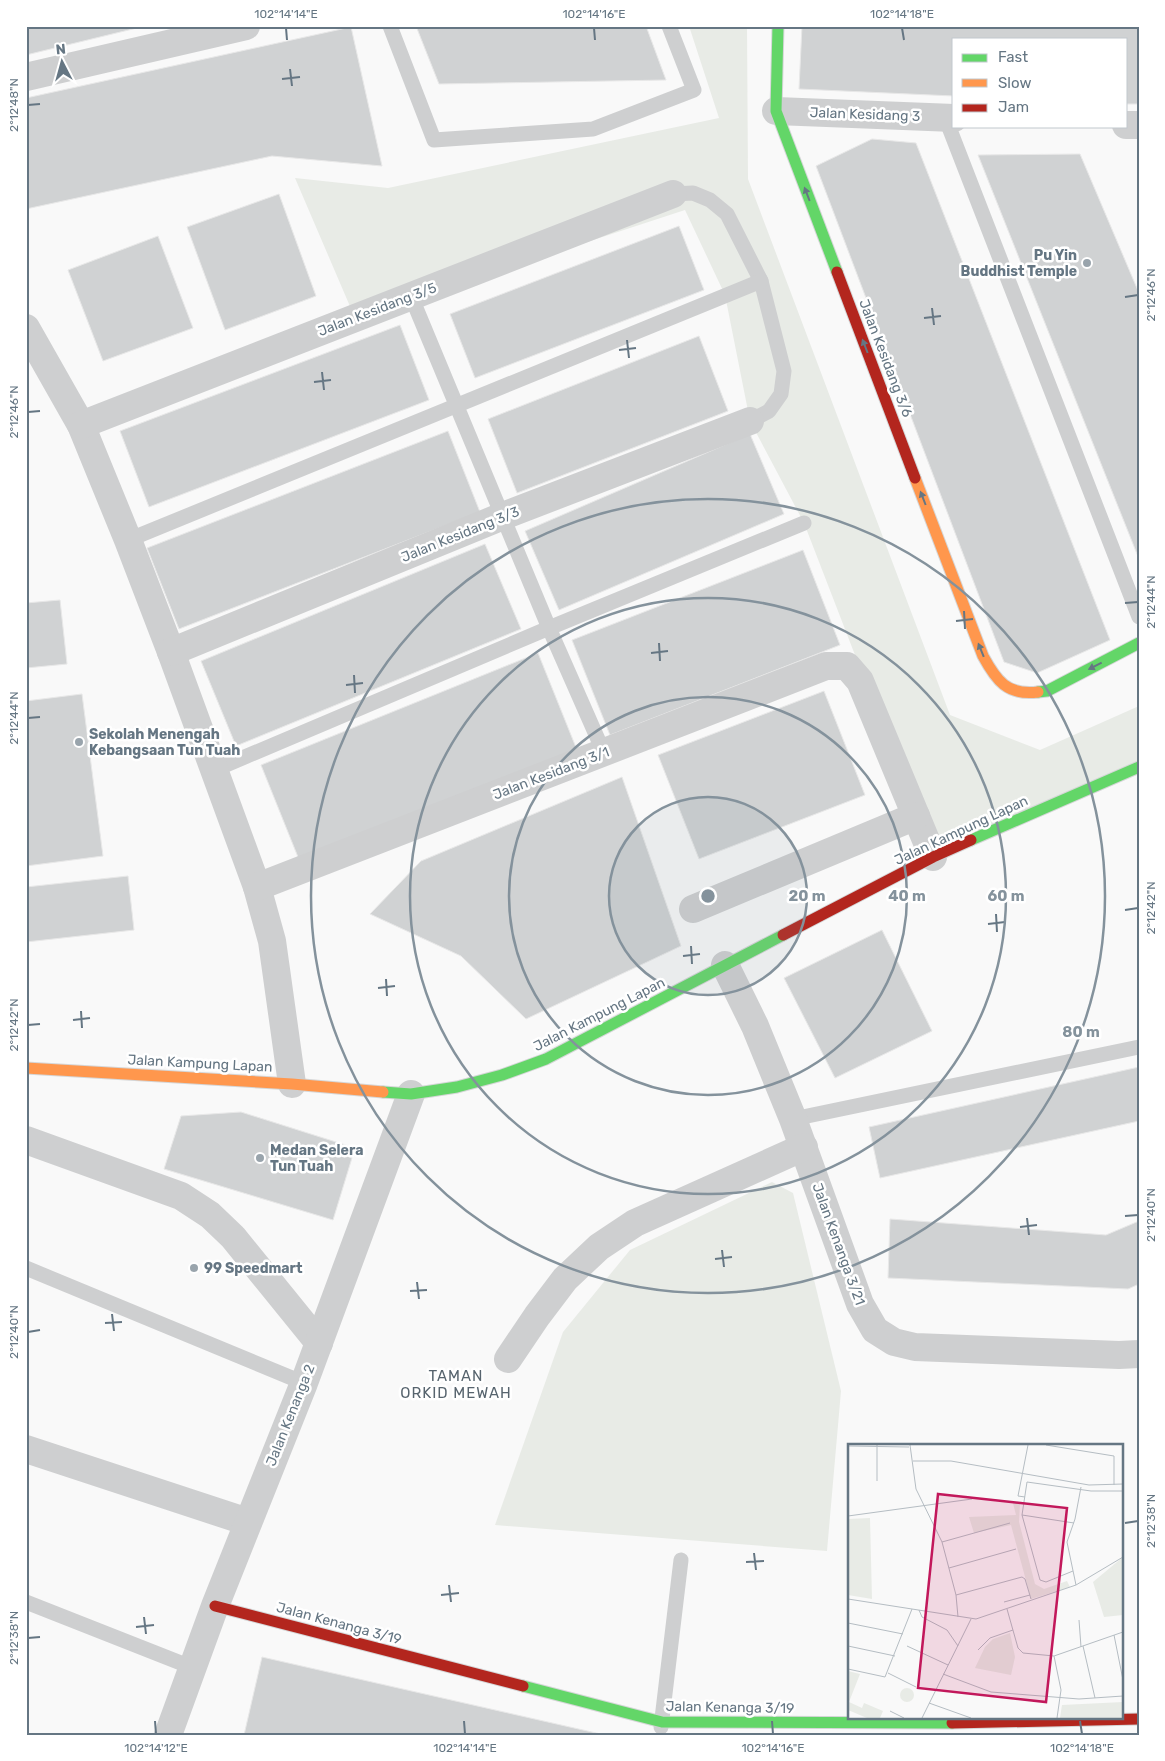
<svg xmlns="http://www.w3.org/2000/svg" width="1165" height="1761" font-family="Rubik,sans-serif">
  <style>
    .green { fill: #e8ebe6 }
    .building { fill: #d0d2d3; stroke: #e8e8e8 }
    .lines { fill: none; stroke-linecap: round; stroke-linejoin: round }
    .fast-casing { stroke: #d5d6d7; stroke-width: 13 }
    .slow-casing { stroke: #d5d6d7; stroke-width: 13 }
    .jam-casing { stroke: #d5d6d7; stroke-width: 13 }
    .lane { stroke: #cecfd0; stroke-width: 15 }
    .street { stroke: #cecfd0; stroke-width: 28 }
    .fast { stroke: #63d668; stroke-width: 11 }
    .slow { stroke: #ff974d; stroke-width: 11 }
    .jam { stroke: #b3261e; stroke-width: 11 }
    .oneway { fill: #657683 }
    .ticks { fill: none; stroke: #657683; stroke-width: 2 }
    .ring { fill: none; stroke: #84929c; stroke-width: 2.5 }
    .poi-dot { fill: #99a4ac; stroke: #fff; stroke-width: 2 }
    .labels { text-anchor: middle; stroke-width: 5; stroke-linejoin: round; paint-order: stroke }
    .street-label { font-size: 14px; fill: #657683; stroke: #fff }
    .poi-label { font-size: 14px; font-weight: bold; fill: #657683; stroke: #fff; text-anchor: start }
    .neighbourhood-label { font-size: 15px; letter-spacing: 1px; fill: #57646e; stroke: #fff }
    .inset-road { fill: none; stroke: #b5bdc3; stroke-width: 1 }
    .view { fill: #c2185b; fill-opacity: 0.15; stroke: #c2185b; stroke-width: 2.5 }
    .inset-edge { fill: none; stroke: #657683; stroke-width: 2.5 }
    .centre { fill: #84929c; stroke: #fff; stroke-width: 2.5 }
    .ring-label { font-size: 15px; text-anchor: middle; font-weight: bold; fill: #84929c; stroke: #fff; stroke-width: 5; stroke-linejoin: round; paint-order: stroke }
    .neatline { fill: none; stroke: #657683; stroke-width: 2 }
    .ticks-label { font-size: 12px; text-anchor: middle; fill: #657683 }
  </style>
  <rect width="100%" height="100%" fill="#f9f9f9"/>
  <g class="green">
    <polygon points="689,26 747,26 748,179 950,715 1040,750 1139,706 1139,767 933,857 804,523 750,421 725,295 685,210 355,318 295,178 388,188 719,118"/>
    <polygon points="772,1182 793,1193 841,1391 827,1551 495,1525 563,1332 630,1250"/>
  </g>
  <g class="building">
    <polygon points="26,26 145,26 26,55"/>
    <polygon points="416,26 646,26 666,80 439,84"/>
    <polygon points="802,26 1139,26 1139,104 1126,104 1126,39 954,39 954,96 799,89"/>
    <polygon points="351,27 382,166 272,156 26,209 26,98"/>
    <polygon points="872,139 916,143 1110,640 1037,673 1004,662 816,166"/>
    <polygon points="1080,154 1139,293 1139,559 978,155"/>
    <polygon points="279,194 316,296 225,330 187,227"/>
    <polygon points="679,226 704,290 475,378 450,314"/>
    <polygon points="158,236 193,328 103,361 68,270"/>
    <polygon points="400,325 429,400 149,507 120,431"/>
    <polygon points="699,336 728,411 517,493 488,419"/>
    <polygon points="448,431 480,512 179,629 147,548"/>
    <polygon points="750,434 784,514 559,610 525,531"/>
    <polygon points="485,544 521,629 236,746 201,661"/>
    <polygon points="803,550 840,645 610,735 572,640"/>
    <polygon points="60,600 67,664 26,668 26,603"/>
    <polygon points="538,653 577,750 300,862 261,765"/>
    <polygon points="824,691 865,795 699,859 658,755"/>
    <polygon points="82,694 103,856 26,866 26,701"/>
    <polygon points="622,777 681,946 526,1019 461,956 370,914 421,861"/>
    <polygon points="128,876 134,930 26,942 26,887"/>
    <polygon points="882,930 932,1031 835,1078 784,978"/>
    <polygon points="1139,1067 1139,1121 880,1178 869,1127"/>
    <polygon points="241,1112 355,1148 333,1220 164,1169 181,1116"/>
    <polygon points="890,1219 1106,1235 1139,1221 1139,1284 1128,1289 888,1278"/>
    <polygon points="262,1657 605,1735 244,1735"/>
  </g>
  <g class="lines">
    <g class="fast-casing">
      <g id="fast">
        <polyline points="778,26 776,111 837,272"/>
        <polyline points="1038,692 1047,691 1139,643"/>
        <polyline points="971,840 1139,767"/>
        <polyline points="383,1092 411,1094 457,1087 502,1075 546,1059 783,935"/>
        <polyline points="523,1686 662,1722 952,1723"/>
      </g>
    </g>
    <g class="slow-casing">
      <g id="slow">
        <path d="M915 478 983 656C996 680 1007 696 1038 692"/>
        <polyline points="26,1068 292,1084 383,1092"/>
      </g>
    </g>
    <g class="jam-casing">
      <g id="jam">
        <polyline points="837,272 915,478"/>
        <polyline points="783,935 933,857 971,840"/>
        <polyline points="215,1606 523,1686"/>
        <polyline points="952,1723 1139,1719"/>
      </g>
    </g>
    <g class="lane">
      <polyline points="390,26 434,140 593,129 694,90 669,26"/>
      <polyline points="945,117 1139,617"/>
      <polyline points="673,194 693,193 710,200 727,214 761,281 784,371 781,394 769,411 750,421"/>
      <polyline points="411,296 549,628 604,753"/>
      <polyline points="128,540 761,281"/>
      <polyline points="214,770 549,628 804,523"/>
      <polyline points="793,1119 1139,1047"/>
      <polyline points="26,1268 304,1383"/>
      <polyline points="26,1602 191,1667"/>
      <polyline points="661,1727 681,1560"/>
    </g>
    <g class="street">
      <polyline points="26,77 246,26"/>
      <polyline points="776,111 954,118"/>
      <polyline points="1126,125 1139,125"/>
      <polyline points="26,328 81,425 128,540 171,652 257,887 272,941 292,1084"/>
      <polyline points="81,425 673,194"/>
      <polyline points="171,652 503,516 750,421"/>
      <polyline points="257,887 826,666 847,666 860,681 933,857"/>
      <polyline points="693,909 916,816"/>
      <polyline points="725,965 755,1026 793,1119 860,1304 875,1330 894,1342 915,1347 1119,1355 1139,1354"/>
      <polyline points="26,1140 181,1196 210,1215 233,1237 319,1343"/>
      <polyline points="508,1359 537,1316 565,1279 599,1247 635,1223 804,1147"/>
      <polyline points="26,1449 248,1522"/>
      <polyline points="168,1735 215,1606 304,1383 411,1094"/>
    </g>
    <use href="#fast" class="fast"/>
    <use href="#slow" class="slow"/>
    <use href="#jam" class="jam"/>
  </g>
  <defs><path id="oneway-solid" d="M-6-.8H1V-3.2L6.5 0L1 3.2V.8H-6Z" transform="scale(1.25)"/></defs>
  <g class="oneway">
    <use href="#oneway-solid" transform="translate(807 194) rotate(-111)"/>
    <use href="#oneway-solid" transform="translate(865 346) rotate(-111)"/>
    <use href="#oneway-solid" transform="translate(923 498) rotate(-111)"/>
    <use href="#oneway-solid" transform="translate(981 650) rotate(-112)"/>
    <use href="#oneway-solid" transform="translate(1095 666) rotate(153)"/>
  </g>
  <path class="ticks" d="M286 28 287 40M594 28 595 40M902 28 904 40M290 69 292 86M282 79 300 77M28 105 40 104M1125 297 1138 295M932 308 934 325M924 318 941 316M627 340 629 358M619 350 636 348M322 372 324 390M314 382 331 380M28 412 40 411M1125 603 1138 602M964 611 965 629M956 621 973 619M659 643 660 661M651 653 668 651M354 675 355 693M346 685 363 683M28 718 40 717M1125 910 1138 908M996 914 997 932M988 924 1005 922M691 946 692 964M683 956 700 954M386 979 387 996M378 988 395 986M81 1011 82 1028M73 1020 90 1018M28 1025 40 1024M1125 1216 1138 1215M1027 1218 1029 1235M1020 1227 1037 1225M722 1250 724 1267M715 1259 732 1257M417 1282 419 1299M410 1291 427 1290M112 1314 114 1331M105 1323 122 1322M28 1332 40 1330M1125 1523 1138 1521M754 1553 756 1570M746 1562 764 1561M449 1585 451 1602M441 1595 459 1593M144 1617 146 1634M136 1627 154 1625M28 1638 40 1637M155 1721 156 1734M464 1721 465 1734M772 1721 773 1734M1080 1721 1082 1734"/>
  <circle cx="708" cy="896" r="99" fill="#84929c" fill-opacity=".12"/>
  <g class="ring">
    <circle cx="708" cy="896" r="99"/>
    <circle cx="708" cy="896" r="199"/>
    <circle cx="708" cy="896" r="298"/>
    <circle cx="708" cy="896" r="397"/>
  </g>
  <g class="poi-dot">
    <circle cx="1087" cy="263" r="5"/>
    <circle cx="79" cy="742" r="5"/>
    <circle cx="260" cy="1158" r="5"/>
    <circle cx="194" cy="1268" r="5"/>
  </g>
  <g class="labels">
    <g class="street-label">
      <text transform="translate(865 114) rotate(2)" y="5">Jalan Kesidang 3</text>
      <text transform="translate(377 309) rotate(-21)" y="5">Jalan Kesidang 3/5</text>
      <text transform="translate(886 358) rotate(69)" y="5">Jalan Kesidang 3/6</text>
      <text transform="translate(460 534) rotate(-22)" y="5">Jalan Kesidang 3/3</text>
      <text transform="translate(551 773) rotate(-21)" y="5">Jalan Kesidang 3/1</text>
      <text transform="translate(961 830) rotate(-25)" y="5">Jalan Kampung Lapan</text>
      <text transform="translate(599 1014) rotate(-27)" y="5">Jalan Kampung Lapan</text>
      <text transform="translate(200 1063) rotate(3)" y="5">Jalan Kampung Lapan</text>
      <text transform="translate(839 1244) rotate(70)" y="5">Jalan Kenanga 3/21</text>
      <text transform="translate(290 1415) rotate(-68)" y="5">Jalan Kenanga 2</text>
      <text transform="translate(339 1623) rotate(15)" y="5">Jalan Kenanga 3/19</text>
      <text transform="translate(730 1707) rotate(1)" y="5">Jalan Kenanga 3/19</text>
    </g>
    <g class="poi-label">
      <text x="1077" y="260" text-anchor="end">Pu Yin<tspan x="1077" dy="16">Buddhist Temple</tspan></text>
      <text x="89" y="739">Sekolah Menengah<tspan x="89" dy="16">Kebangsaan Tun Tuah</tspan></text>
      <text x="270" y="1155">Medan Selera<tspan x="270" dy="16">Tun Tuah</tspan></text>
      <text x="204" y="1273">99 Speedmart</text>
    </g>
    <g class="neighbourhood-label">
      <text x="456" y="1381">TAMAN<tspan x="456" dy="17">ORKID MEWAH</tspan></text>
    </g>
  </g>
  <g transform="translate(848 1444)">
    <rect width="275" height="275" fill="#f9f9f9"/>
    <path d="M165 59H172L171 78 187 140 196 145 219 137 222 143 183 155 163 81 126 89 121 73 168 71ZM22 74 24 155 0 151V75ZM275 113V171L256 173 245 138ZM162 189 167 213 163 231 127 224 137 203 145 195ZM0 227 12 230 1 258 14 264 16 259 35 267 32 274H19L0 266ZM52 251a7 7 0 1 1 14 0a7 7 0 1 1-14 0ZM275 258V274H212L214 261Z" fill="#e8ebe6"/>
    <path class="inset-road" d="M62 1 68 45 94 98 108 151 110 173M198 1 266 12V41M0 2 61 3M65 17H103L241 41 275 40M29 37V1M177 53 170 52 180 1M174 71 226 79M0 72 124 55M94 98 162 79M101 124 168 105M225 127 198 138 192 136 174 71 179 38 243 47H275M228 141 219 98 227 75 233 43M108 151 174 133 177 135 183 155M0 155 128 175 228 141 275 113M156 158 182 151M159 165 170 204 175 209 206 212 275 188M71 166 74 173 99 186 110 202M231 176 233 203M0 179 55 190M266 191 275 236M0 202 47 212M59 202 100 221M235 202 247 254M130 206 142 194 165 186M206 212 213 246 209 274M0 225 37 233 64 165M40 229 68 243M95 230 143 248 231 255 275 252M81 259 123 274M42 267 56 274M74 274 123 175"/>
    <path class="view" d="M90 50 219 64 198 258 70 244Z"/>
    <rect width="275" height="275" class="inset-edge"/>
  </g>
  <circle cx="708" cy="896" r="8" class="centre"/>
  <g class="ring-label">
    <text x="807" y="901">20 m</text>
    <text x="907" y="901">40 m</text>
    <text x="1006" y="901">60 m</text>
    <text x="1081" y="1037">80 m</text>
  </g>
  <rect width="1165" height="1761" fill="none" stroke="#ffffff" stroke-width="55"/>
  <rect x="952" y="38" width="175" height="90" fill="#ffffff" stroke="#c1c8cd"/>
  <rect x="962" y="54" width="25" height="8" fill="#63d668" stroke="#c1c8cd"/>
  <text x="998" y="62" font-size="15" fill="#657683">Fast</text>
  <rect x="962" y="79" width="25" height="8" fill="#ff974d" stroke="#c1c8cd"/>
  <text x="998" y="88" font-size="15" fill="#657683">Slow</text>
  <rect x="962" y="104" width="25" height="8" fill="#b3261e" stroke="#c1c8cd"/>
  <text x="998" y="112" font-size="15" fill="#657683">Jam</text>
  <g transform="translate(62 62) rotate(354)" stroke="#ffffff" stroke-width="4" paint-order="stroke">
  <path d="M0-4L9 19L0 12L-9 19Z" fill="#657683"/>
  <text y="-8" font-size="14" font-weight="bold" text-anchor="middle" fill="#657683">N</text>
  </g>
  <rect x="28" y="28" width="1110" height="1706" class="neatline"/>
  <g class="ticks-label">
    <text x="286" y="18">102°14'14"E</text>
    <text x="594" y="18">102°14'16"E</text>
    <text x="902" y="18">102°14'18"E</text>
    <text transform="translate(14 105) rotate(-90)" y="4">2°12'48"N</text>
    <text transform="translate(1151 295) rotate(-90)" y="4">2°12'46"N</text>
    <text transform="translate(14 412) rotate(-90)" y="4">2°12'46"N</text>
    <text transform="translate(1151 602) rotate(-90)" y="4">2°12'44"N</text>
    <text transform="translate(14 718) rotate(-90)" y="4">2°12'44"N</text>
    <text transform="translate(1151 908) rotate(-90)" y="4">2°12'42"N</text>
    <text transform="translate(14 1025) rotate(-90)" y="4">2°12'42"N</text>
    <text transform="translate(1151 1215) rotate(-90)" y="4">2°12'40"N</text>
    <text transform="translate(14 1332) rotate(-90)" y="4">2°12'40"N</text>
    <text transform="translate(1151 1521) rotate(-90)" y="4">2°12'38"N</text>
    <text transform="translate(14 1638) rotate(-90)" y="4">2°12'38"N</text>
    <text x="156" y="1752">102°14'12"E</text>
    <text x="465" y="1752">102°14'14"E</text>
    <text x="773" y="1752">102°14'16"E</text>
    <text x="1082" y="1752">102°14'18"E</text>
  </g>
</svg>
